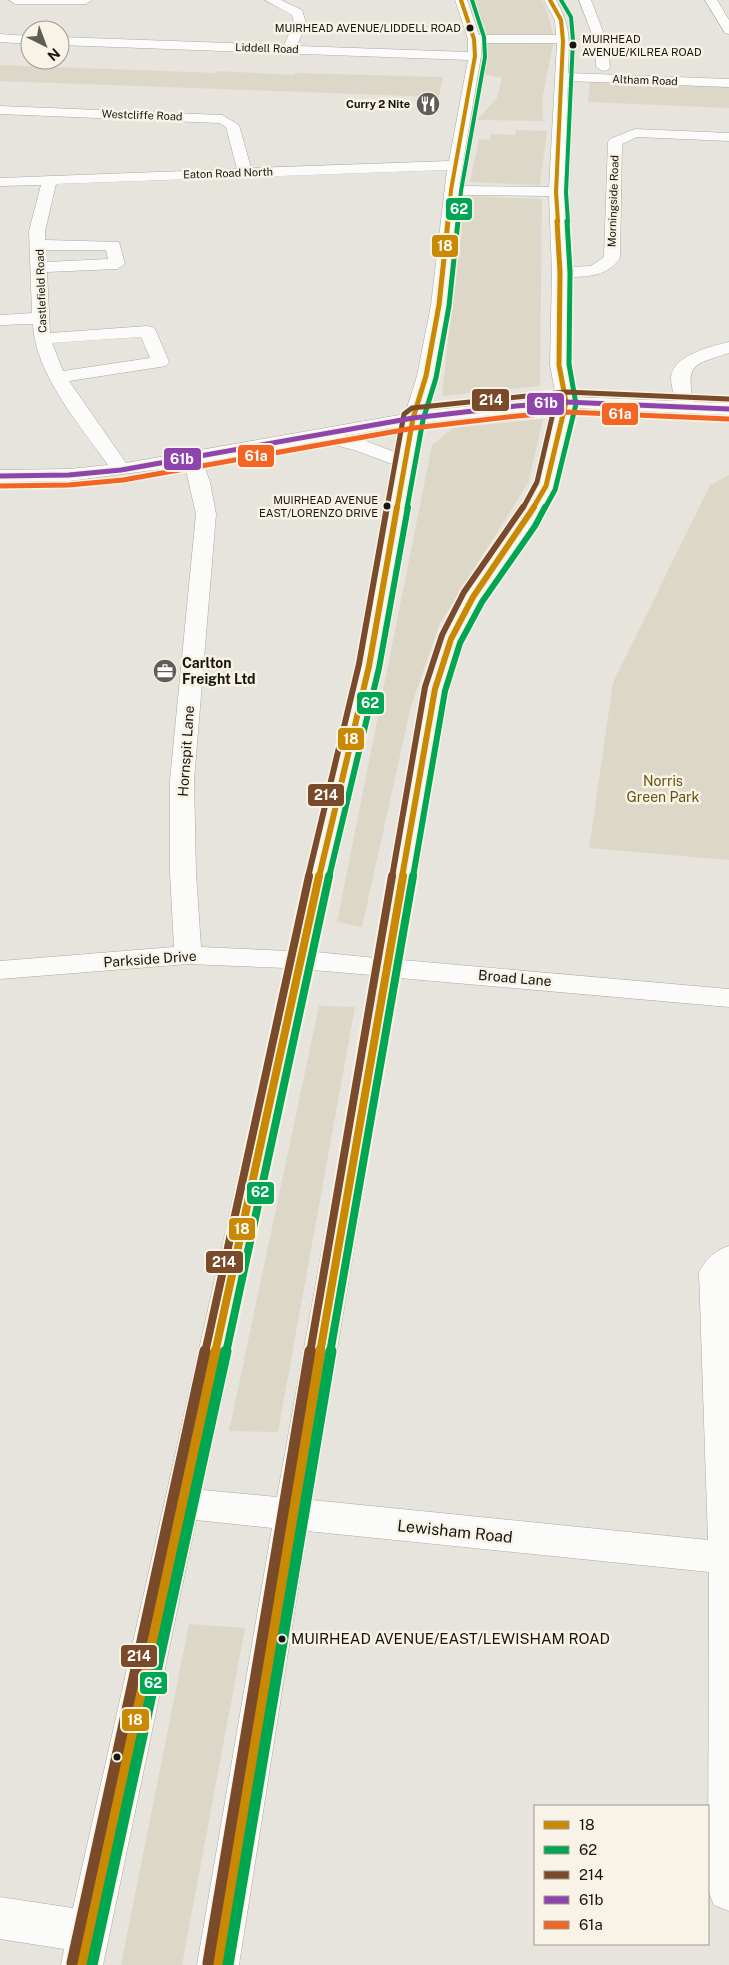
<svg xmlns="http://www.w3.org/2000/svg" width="729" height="1965" font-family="'Public Sans',sans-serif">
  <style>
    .green { fill: #ddd7c8 }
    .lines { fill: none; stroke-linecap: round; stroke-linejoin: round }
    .minor-casing { stroke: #aaa8a2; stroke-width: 1 }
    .minor { fill: #fbfbfa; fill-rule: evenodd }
    .bus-1-far4-casing { stroke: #f8f3e6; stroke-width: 5.5 }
    .bus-1-far3-casing { stroke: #f8f3e6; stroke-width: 8 }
    .bus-1-far2-casing { stroke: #f8f3e6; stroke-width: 9 }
    .bus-1-far1-casing { stroke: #f8f3e6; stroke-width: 12 }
    .bus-1-casing { stroke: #f8f3e6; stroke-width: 14 }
    .bus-2-far4-casing { stroke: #f8f3e6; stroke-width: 5.5 }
    .bus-2-far3-casing { stroke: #f8f3e6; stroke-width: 8 }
    .bus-2-far2-casing { stroke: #f8f3e6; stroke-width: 9 }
    .bus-2-far1-casing { stroke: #f8f3e6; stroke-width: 12 }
    .bus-2-casing { stroke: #f8f3e6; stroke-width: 14 }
    .bus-3-far3-casing { stroke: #f8f3e6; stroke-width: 8 }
    .bus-3-far2-casing { stroke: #f8f3e6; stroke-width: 9 }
    .bus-3-far1-casing { stroke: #f8f3e6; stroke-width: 12 }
    .bus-3-casing { stroke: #f8f3e6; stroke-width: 14 }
    .bus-4-casing { stroke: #f8f3e6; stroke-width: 8 }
    .bus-5-casing { stroke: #f8f3e6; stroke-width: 8 }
    .bus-1-far4 { stroke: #ca8903; stroke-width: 4 }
    .bus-1-far3 { stroke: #ca8903; stroke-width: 5 }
    .bus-1-far2 { stroke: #ca8903; stroke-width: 6 }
    .bus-1-far1 { stroke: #ca8903; stroke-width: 8 }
    .bus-1 { stroke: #ca8903; stroke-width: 11 }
    .bus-2-far4 { stroke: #00a651; stroke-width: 4 }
    .bus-2-far3 { stroke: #00a651; stroke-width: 5 }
    .bus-2-far2 { stroke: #00a651; stroke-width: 6 }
    .bus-2-far1 { stroke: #00a651; stroke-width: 8 }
    .bus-2 { stroke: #00a651; stroke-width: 11 }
    .bus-3-far3 { stroke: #7a4b2a; stroke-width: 5 }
    .bus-3-far2 { stroke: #7a4b2a; stroke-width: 6 }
    .bus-3-far1 { stroke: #7a4b2a; stroke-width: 8 }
    .bus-3 { stroke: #7a4b2a; stroke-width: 11 }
    .bus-4 { stroke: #8e44ad; stroke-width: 5 }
    .bus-5 { stroke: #f26522; stroke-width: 5 }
    .bus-dot { fill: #161510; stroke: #f8f3e6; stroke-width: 2 }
    .labels { text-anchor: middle; stroke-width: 5; stroke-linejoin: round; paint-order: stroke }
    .far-bus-label { font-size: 11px; fill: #161510; stroke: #f8f3e6; text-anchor: end }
    .far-street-label { font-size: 11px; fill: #161510; stroke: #f8f3e6 }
    .far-poi-label { font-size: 11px; font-weight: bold; fill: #161510; stroke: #f8f3e6; text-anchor: end }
    .poi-label { font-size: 14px; font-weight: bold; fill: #161510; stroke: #f8f3e6; text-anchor: start }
    .street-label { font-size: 14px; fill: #161510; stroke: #f8f3e6 }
    .park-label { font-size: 14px; fill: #665111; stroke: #f8f3e6 }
    .near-bus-label { font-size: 15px; fill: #161510; stroke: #f8f3e6; text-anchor: start }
    .near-street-label { font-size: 16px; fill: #161510; stroke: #f8f3e6 }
    .line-badge { stroke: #f8f3e6; stroke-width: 2 }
    .badge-label { font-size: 14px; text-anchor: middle; font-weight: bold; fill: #fff }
  </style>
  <rect width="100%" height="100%" fill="#e6e4dd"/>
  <g class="green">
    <polygon points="474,0 541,0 545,5 553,34 487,34"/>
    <polygon points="488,43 553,44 542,100 543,121 477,120 497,98 502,78 482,74"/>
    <polygon points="0,65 216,73 217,71 294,75 295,73 443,77 439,97 0,81"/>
    <polygon points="590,82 729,87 729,108 588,102"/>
    <polygon points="516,130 547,131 540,185 470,182 479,139 490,140 491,134 515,135"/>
    <polygon points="464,196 542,199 540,386 442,396"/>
    <polygon points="543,419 528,483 440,623 411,706 362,927 337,922 432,445 453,428"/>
    <polygon points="729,475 729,860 589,848 613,683 710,485"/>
    <polygon points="319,1006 355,1007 278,1432 229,1431"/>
    <polygon points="189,1624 245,1628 182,1965 121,1965"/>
  </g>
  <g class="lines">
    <g class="minor-casing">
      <g id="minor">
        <polygon points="9,0 92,0 86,4 15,4"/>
        <path d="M265 0H281L302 10 306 23 297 46 468 52V39L455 0H467L479 35H556L555 20 544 0H556C572 29 569 41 568 73L729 79V87L568 81 564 192 568 267 591 266 604 257 608 142 610 139 635 129 729 133V141L637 137 622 144 620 258C608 276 588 277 568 277V365L574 397 675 401C674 394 671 385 671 378 672 355 712 346 729 342V353C693 365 686 363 693 402L729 403V415L574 408 556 486 537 520 484 597 462 639 446 689 402 960 729 989V1007L399 978 312 1500 708 1540 699 1272C706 1259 715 1250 729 1246V1911L714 1905 708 1890 709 1572 307 1531 239 1965H197L272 1528 196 1520 103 1965H61L64 1949 0 1939V1897L73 1908 285 968 188 964 0 979V961L174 947 170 873V780L196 514 185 466 69 481 0 482V470L69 469 108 465C80 425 35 374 33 324L0 325V315L32 313 29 231 41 185 0 186V178L237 169 226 127 219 123 0 114V106L222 115 239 125 251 168 449 161 468 60 60 45V37L284 45 294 23 292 15ZM481 43H557L549 187 459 186 481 56ZM447 170 431 305 417 376 405 414 126 463 69 381 160 367 166 366 169 362 156 331 153 327 147 326 50 333 47 272 117 269 125 264 119 242 45 240V231L56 184ZM458 195 549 196 552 272 550 365 556 397 424 411C446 340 451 268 458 195ZM46 250H106L108 259 47 262ZM141 337 150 358 63 371 52 343ZM555 408 536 486 517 519 462 597 440 639 424 689 375 958 316 952 346 807 380 666 422 423ZM402 426 397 453 366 441 344 436ZM319 441 354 450 395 465 358 666 322 807 289 951 201 947 196 873 194 780 216 514 210 482 203 463ZM312 970 372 975 277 1497 203 1490Z"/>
        <polygon points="579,0 591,0 607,42 610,67 608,70 603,71 596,67 595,42"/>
        <polygon points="705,0 717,0 729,20 729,34 725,33"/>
        <polygon points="0,34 30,36 30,44 0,42"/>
      </g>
    </g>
    <use href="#minor" class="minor"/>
    <g class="bus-1-far4-casing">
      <g id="bus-1-far4">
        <polyline points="550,0 561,20 563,41 556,192 558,222"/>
        <polyline points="448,222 451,190 475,56 474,39 461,0"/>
      </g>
    </g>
    <g class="bus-1-far3-casing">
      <g id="bus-1-far3">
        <polyline points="397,508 413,418 426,376 439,305 448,221"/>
        <polyline points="533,508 546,486 566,402 559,365 560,272 557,221"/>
      </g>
    </g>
    <g class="bus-1-far2-casing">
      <g id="bus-1-far2">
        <polyline points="319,877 369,666 397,507"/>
        <polyline points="402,877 435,689 451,639 473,597 534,507"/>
      </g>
    </g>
    <g class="bus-1-far1-casing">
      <g id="bus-1-far1">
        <polyline points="215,1353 319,876"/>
        <polyline points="320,1353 403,876"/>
      </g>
    </g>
    <g class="bus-1-casing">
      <g id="bus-1">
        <polyline points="82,1965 216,1351"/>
        <polyline points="218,1965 320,1351"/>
      </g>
    </g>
    <g class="bus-2-far4-casing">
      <g id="bus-2-far4">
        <polyline points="561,0 571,17 573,40 566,192 568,222"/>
        <polyline points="458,222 461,191 485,57 484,37 472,0"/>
      </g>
    </g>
    <g class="bus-2-far3-casing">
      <g id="bus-2-far3">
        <polyline points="407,508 423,420 436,378 449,306 458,221"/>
        <polyline points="545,508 555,490 576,404 569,364 570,272 567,221"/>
      </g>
    </g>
    <g class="bus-2-far2-casing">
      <g id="bus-2-far2">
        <polyline points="329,877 379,668 408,507"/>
        <polyline points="413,877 445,691 460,643 482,602 535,526 545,507"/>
      </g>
    </g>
    <g class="bus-2-far1-casing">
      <g id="bus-2-far1">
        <polyline points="226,1353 329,876"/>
        <polyline points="330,1353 413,876"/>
      </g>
    </g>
    <g class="bus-2-casing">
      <g id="bus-2">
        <polyline points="92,1965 226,1351"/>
        <polyline points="228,1965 331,1351"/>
      </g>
    </g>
    <g class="bus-3-far3-casing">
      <g id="bus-3-far3">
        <polyline points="387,508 404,414 412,408 566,392 729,399"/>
        <polyline points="523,508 537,482 556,400"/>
      </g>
    </g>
    <g class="bus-3-far2-casing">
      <g id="bus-3-far2">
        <polyline points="308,877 359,664 387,507"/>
        <polyline points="392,877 425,687 442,635 464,592 523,507"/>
      </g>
    </g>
    <g class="bus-3-far1-casing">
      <g id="bus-3-far1">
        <polyline points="205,1353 309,876"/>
        <polyline points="310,1353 392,876"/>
      </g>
    </g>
    <g class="bus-3-casing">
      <g id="bus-3">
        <polyline points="72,1963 205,1351"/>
        <polyline points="208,1963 310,1351"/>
      </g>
    </g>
    <g class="bus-4-casing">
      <polyline id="bus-4" points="0,476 69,475 121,470 413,418 516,406 566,402 729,409"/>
    </g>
    <g class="bus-5-casing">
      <polyline id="bus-5" points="0,486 69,485 123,480 414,428 517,416 566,412 729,419"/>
    </g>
    <use href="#bus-1-far4" class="bus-1-far4"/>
    <use href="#bus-1-far3" class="bus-1-far3"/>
    <use href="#bus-1-far2" class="bus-1-far2"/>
    <use href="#bus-1-far1" class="bus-1-far1"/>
    <use href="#bus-1" class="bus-1"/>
    <use href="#bus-2-far4" class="bus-2-far4"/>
    <use href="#bus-2-far3" class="bus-2-far3"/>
    <use href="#bus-2-far2" class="bus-2-far2"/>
    <use href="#bus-2-far1" class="bus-2-far1"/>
    <use href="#bus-2" class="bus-2"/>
    <use href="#bus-3-far3" class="bus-3-far3"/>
    <use href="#bus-3-far2" class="bus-3-far2"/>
    <use href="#bus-3-far1" class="bus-3-far1"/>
    <use href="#bus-3" class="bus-3"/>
    <use href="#bus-4" class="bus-4"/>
    <use href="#bus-5" class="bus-5"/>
  </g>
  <defs>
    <g id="restaurant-disc" transform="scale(1.25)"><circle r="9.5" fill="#5f5d58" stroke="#f8f3e6"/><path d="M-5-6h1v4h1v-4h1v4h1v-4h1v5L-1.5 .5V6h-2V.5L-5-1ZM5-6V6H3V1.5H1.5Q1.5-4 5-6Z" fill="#fff"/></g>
    <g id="office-disc" transform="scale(1.25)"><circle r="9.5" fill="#5f5d58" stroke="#f8f3e6"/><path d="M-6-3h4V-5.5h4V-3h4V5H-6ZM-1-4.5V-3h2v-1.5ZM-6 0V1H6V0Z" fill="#fff"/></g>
  </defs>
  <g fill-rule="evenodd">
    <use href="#restaurant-disc" x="428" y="104"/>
    <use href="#office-disc" x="165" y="671"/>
  </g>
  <g class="bus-dot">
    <circle cx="470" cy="28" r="4.5"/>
    <circle cx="573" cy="45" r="4.5"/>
    <circle cx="387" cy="506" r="4.5"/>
    <circle cx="282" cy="1639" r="4.5"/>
    <circle cx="117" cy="1757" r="4.5"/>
  </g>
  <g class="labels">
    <g class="far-bus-label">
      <text x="461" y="32">MUIRHEAD AVENUE/LIDDELL ROAD</text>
      <text x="582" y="43" text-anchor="start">MUIRHEAD<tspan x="582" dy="13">AVENUE/KILREA ROAD</tspan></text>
      <text x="378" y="504">MUIRHEAD AVENUE<tspan x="378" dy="13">EAST/LORENZO DRIVE</tspan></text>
    </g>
    <g class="far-street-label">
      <text transform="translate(267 48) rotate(2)" y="4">Liddell Road</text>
      <text transform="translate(645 80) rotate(2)" y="4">Altham Road</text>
      <text transform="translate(142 115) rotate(2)" y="4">Westcliffe Road</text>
      <text transform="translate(228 173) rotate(-2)" y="4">Eaton Road North</text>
      <text transform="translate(613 201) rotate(-88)" y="4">Morningside Road</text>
      <text transform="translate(41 291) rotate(-92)" y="4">Castlefield Road</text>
    </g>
    <g class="far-poi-label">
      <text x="410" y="108">Curry 2 Nite</text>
    </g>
    <g class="poi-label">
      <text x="182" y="668">Carlton<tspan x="182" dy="16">Freight Ltd</tspan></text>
    </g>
    <g class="street-label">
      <text transform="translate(186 751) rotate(-86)" y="5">Hornspit Lane</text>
      <text transform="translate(150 959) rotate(-4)" y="5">Parkside Drive</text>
      <text transform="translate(515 978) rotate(5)" y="5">Broad Lane</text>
    </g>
    <g class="park-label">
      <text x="663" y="786">Norris<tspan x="663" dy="16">Green Park</tspan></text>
    </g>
    <g class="near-bus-label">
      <text x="291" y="1644">MUIRHEAD AVENUE/EAST/LEWISHAM ROAD</text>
    </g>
    <g class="near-street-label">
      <text transform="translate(455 1531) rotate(6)" y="6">Lewisham Road</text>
    </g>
  </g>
  <g class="line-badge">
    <rect x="445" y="197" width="28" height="24" rx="5" fill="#00a651"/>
    <rect x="431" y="234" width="28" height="24" rx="5" fill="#ca8903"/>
    <rect x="471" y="388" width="39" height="24" rx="5" fill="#7a4b2a"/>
    <rect x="526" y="392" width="39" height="24" rx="5" fill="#8e44ad"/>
    <rect x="601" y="402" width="38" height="24" rx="5" fill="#f26522"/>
    <rect x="237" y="444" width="38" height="24" rx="5" fill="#f26522"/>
    <rect x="163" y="447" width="39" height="24" rx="5" fill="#8e44ad"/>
    <rect x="356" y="691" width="29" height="24" rx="5" fill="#00a651"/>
    <rect x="337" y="727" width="28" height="24" rx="5" fill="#ca8903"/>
    <rect x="307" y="783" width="38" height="24" rx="5" fill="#7a4b2a"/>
    <rect x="246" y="1181" width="29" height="24" rx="5" fill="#00a651"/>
    <rect x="228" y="1217" width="28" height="24" rx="5" fill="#ca8903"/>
    <rect x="205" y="1250" width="39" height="24" rx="5" fill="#7a4b2a"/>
    <rect x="120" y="1644" width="38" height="24" rx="5" fill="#7a4b2a"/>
    <rect x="139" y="1671" width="29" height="24" rx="5" fill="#00a651"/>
    <rect x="121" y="1708" width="29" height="24" rx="5" fill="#ca8903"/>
  </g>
  <g class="badge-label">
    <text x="459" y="214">62</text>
    <text x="445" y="251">18</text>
    <text x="491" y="405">214</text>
    <text x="546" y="408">61b</text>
    <text x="620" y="419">61a</text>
    <text x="256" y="461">61a</text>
    <text x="182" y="464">61b</text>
    <text x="370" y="708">62</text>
    <text x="351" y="744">18</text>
    <text x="326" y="800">214</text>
    <text x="260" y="1197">62</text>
    <text x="242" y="1234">18</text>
    <text x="224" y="1267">214</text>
    <text x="139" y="1661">214</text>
    <text x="153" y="1688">62</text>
    <text x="135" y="1725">18</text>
  </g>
  <rect x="534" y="1805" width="175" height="140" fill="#f8f3e6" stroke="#9e9a90"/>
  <rect x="544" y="1821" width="25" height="8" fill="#ca8903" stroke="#9e9a90"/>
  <text x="579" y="1830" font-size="15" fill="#161510">18</text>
  <rect x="544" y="1846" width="25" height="8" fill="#00a651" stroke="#9e9a90"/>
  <text x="579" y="1855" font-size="15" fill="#161510">62</text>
  <rect x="544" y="1871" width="25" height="8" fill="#7a4b2a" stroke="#9e9a90"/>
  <text x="579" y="1880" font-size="15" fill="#161510">214</text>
  <rect x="544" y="1896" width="25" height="8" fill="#8e44ad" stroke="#9e9a90"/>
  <text x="579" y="1905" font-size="15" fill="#161510">61b</text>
  <rect x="544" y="1921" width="25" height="8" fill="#f26522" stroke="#9e9a90"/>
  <text x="579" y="1930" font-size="15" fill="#161510">61a</text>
  <g transform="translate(45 45) rotate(138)"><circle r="24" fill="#f8f3e6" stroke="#9e9a90"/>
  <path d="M0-4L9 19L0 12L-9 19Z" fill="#5f5d58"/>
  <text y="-8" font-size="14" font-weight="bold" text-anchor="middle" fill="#161510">N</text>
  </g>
</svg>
